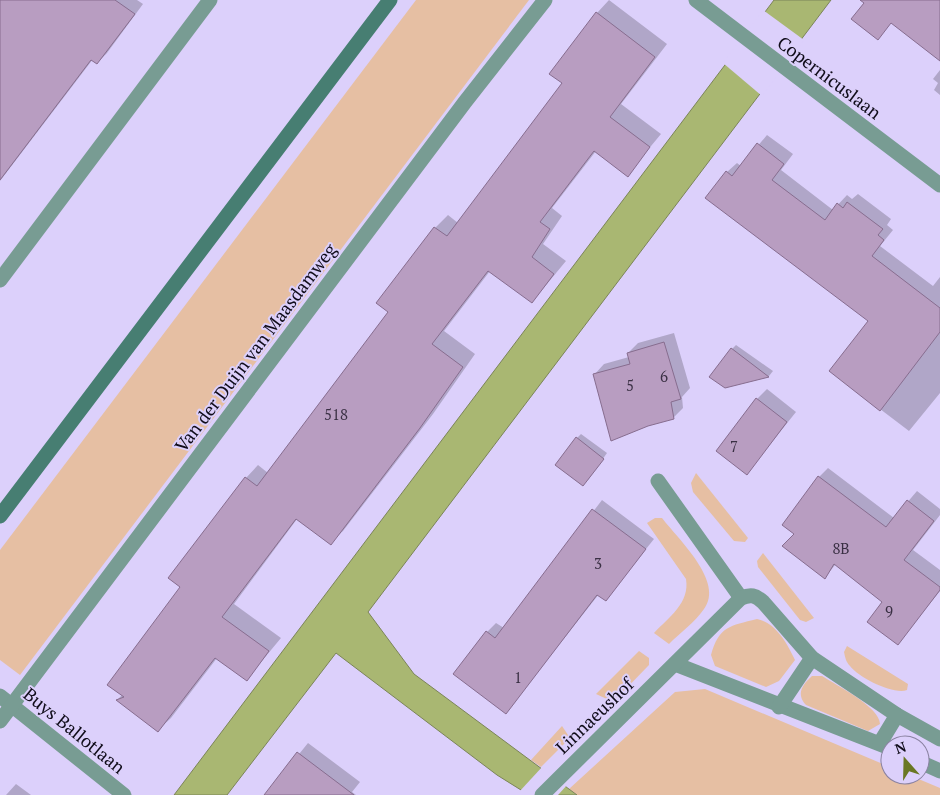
<svg xmlns="http://www.w3.org/2000/svg" width="940" height="795" font-family="'PT Serif',serif">
  <style>
    .green { fill: #e6bfa3 }
    .water { fill: #a9b772; stroke: #7b8458 }
    .pier { fill: #dcd0fb }
    .shadow { fill: #0003 }
    .building { fill: #b89dc1; stroke: #876d8f }
    .lines { fill: none; stroke-linecap: round; stroke-linejoin: round }
    .street { stroke: #789c93; stroke-width: 15 }
    .secondary { stroke: #477e72; stroke-width: 15 }
    .labels { text-anchor: middle; stroke-width: 4; stroke-linejoin: round; paint-order: stroke }
    .number-label { font-size: 15px; fill: #3a3044 }
    .street-label { font-size: 18px; fill: #100c1a; stroke: #dcd0fb }
  </style>
  <rect width="100%" height="100%" fill="#dcd0fb"/>
  <g class="green">
    <polygon points="416,0 529,0 20,675 0,660 0,550"/>
    <polygon points="696,473 748,538 745,542 734,541 693,492 691,483"/>
    <path d="M655 518H662C678 539 725 582 704 609 695 622 680 633 669 644L654 633C669 617 690 603 686 579L647 523Z"/>
    <polygon points="763,553 814,618 806,622 800,620 758,567 757,561"/>
    <path d="M757 619C776 623 787 643 795 660L779 681 766 687 715 666 711 655C719 626 730 626 757 619Z"/>
    <path d="M847 646 908 684 907 690C894 695 859 678 850 666 846 662 845 657 844 652Z"/>
    <polygon points="639,651 649,658 649,665 617,698 609,700 596,694"/>
    <path d="M812 676H822C836 685 880 707 880 724L868 731 806 705C796 694 802 685 812 676Z"/>
    <polygon points="705,689 890,767 890,775 909,775 940,788 940,795 577,795 569,789 675,692"/>
    <polygon points="562,726 570,738 541,767 531,760"/>
  </g>
  <polygon class="water" points="774,0 831,0 368,612 414,674 577,795 529,795 497,775 336,653 227,795 174,795"/>
  <g class="pier">
    <polygon points="763,10 804,40 762,96 723,63"/>
    <polygon points="543,766 568,784 558,795 525,795 519,792"/>
  </g>
  <g class="shadow">
    <polygon points="0,0 137,0 143,4 107,53 97,63 93,59 0,181"/>
    <polygon points="609,0 667,44 621,104 661,134 627,175 596,151 552,208 562,216 543,244 566,261 532,302 490,271 444,331 475,354 433,414 343,531 330,543 297,519 234,604 281,638 247,679 217,658 171,718 158,730 117,700 123,694 182,587 200,537 246,478 258,465 268,473 390,312 378,303 435,228 448,215 458,223 563,83 551,74 597,13"/>
    <polygon points="940,70 940,95 934,90 938,83 933,79"/>
    <polygon points="767,135 793,154 781,170 833,210 847,195 852,199 858,194 891,219 887,225 893,230 880,246 933,286 940,277 940,393 909,431 830,371 869,321 727,172 737,163 741,166"/>
    <polygon points="674,333 690,388 682,397 683,408 673,418 594,375 604,364 629,357 628,353 638,343"/>
    <polygon points="736,345 773,371 769,376 725,387 732,349"/>
    <polygon points="767,389 796,412 747,473 757,399"/>
    <polygon points="581,434 607,453 588,480 577,438"/>
    <polygon points="828,468 894,518 917,491 940,509 940,515 913,550 940,570 940,591 898,643 884,602 836,564 825,577 796,534 819,477"/>
    <polygon points="602,500 654,539 606,599 599,594 506,712 487,632 496,623 504,628"/>
    <polygon points="308,743 360,782 352,792 356,795 266,795"/>
    <polygon points="16,784 31,795 6,795"/>
  </g>
  <g class="building">
    <polygon points="0,0 115,0 135,14 97,64 91,60 0,180"/>
    <polygon points="860,0 940,0 940,61 891,23 878,40 851,19 864,3"/>
    <polygon points="596,12 655,57 610,117 650,147 628,177 594,151 540,222 550,229 532,257 554,274 532,303 488,271 432,344 463,367 420,428 331,545 296,519 222,617 269,651 247,681 215,658 158,732 116,700 124,697 107,685 180,587 168,578 245,477 257,486 388,312 376,303 434,227 447,236 562,83 549,74"/>
    <polygon points="757,143 784,164 772,180 825,220 837,203 843,208 847,202 883,229 878,235 884,240 872,256 940,308 940,332 880,411 829,371 868,321 705,198 726,171 732,176"/>
    <polygon points="664,342 681,399 671,402 674,419 648,426 611,441 593,374 630,364 627,353"/>
    <polygon points="731,348 769,377 725,388 709,377"/>
    <polygon points="756,398 787,422 747,475 716,451"/>
    <polygon points="576,437 604,459 583,486 555,465"/>
    <polygon points="818,476 886,527 907,500 934,521 904,560 940,587 940,590 898,645 867,622 882,602 834,564 825,579 782,546 794,534 782,525"/>
    <polygon points="592,509 646,549 606,601 597,595 506,714 453,674 486,631 495,638"/>
    <polygon points="297,752 354,795 264,795"/>
  </g>
  <g class="lines">
    <g class="street">
      <polyline points="696,0 940,185"/>
      <polyline points="0,280 210,0"/>
      <polyline points="658,481 741,598"/>
      <polyline points="675,664 890,748"/>
      <polyline points="0,696 124,795"/>
      <polyline points="779,707 812,658"/>
      <polyline points="0,721 465,102 545,0"/>
      <polyline points="880,743 897,715"/>
      <polyline points="920,762 940,771"/>
      <path d="M542 795 741 598C751 594 755 595 763 602L812 658 897 715 940 739"/>
    </g>
    <polyline class="secondary" points="0,516 390,0"/>
  </g>
  <g class="labels">
    <g class="number-label">
      <text x="664" y="382">6</text>
      <text x="630" y="391">5</text>
      <text x="336" y="420">518</text>
      <text x="734" y="452">7</text>
      <text x="841" y="554">8B</text>
      <text x="598" y="569">3</text>
      <text x="889" y="617">9</text>
      <text x="518" y="683">1</text>
    </g>
    <g class="street-label">
      <text transform="translate(829 78) rotate(37)" y="6">Copernicuslaan</text>
      <text transform="translate(256 348) rotate(-53)" y="6">Van der Duijn van Maasdamweg</text>
      <text transform="translate(595 716) rotate(-44)" y="6">Linnaeushof</text>
      <text transform="translate(74 731) rotate(39)" y="6">Buys Ballotlaan</text>
    </g>
  </g>
  <g transform="translate(905 760) rotate(340)"><circle r="24" fill="#dcd0fb" stroke="#8a82a1"/>
  <path d="M0-4L9 19L0 12L-9 19Z" fill="#6a7723"/>
  <text y="-8" font-size="14" font-weight="bold" text-anchor="middle" fill="#100c1a">N</text>
  </g>
</svg>
